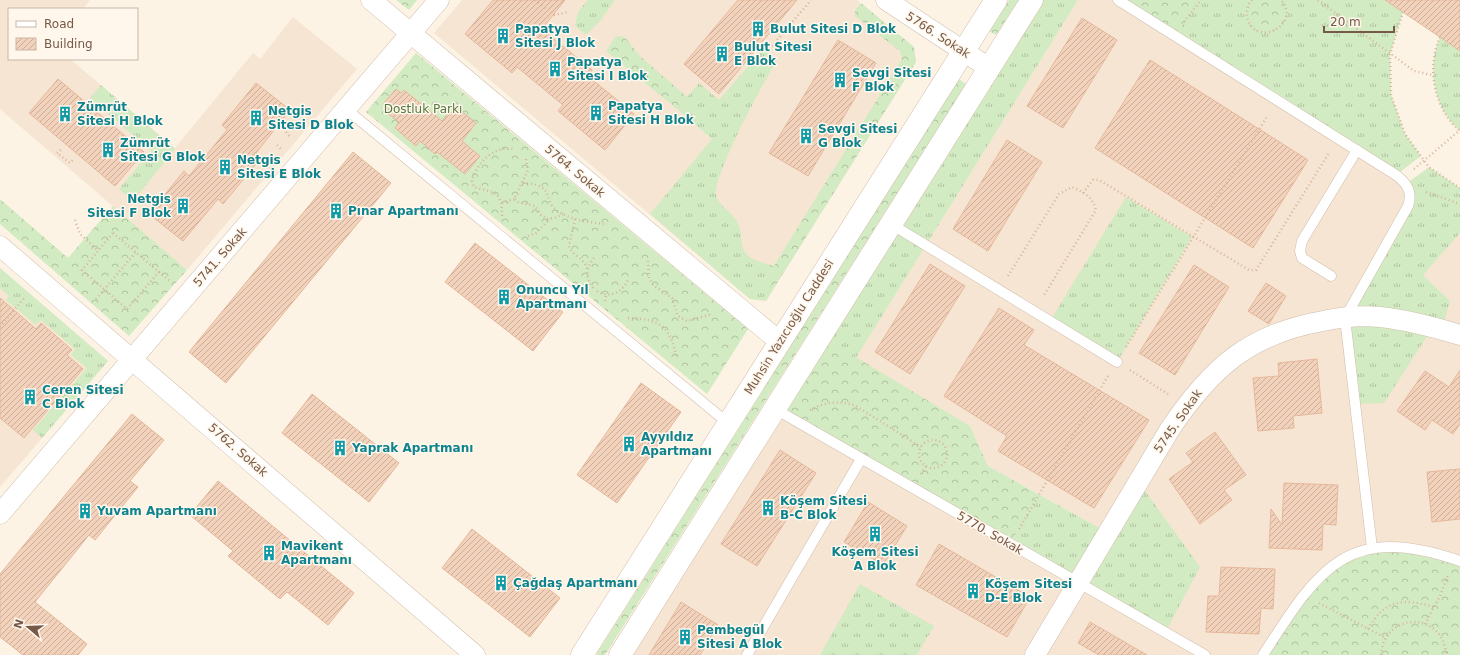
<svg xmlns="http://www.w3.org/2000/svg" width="1460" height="655" font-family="'DejaVu Sans',sans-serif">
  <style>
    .residential { fill: #f5e5d2 }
    .grass { fill: url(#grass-tufts) }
    .forest { fill: url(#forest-crowns) }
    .building { fill: url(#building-hatch); stroke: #e6b89b }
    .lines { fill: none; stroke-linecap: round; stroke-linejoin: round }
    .lane-casing { stroke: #d0bdad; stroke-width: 11 }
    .street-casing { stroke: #d0bdad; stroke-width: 21 }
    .secondary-casing { stroke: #d4bdaa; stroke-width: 23 }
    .path { stroke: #d8b59e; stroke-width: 2.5; stroke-dasharray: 1 3; stroke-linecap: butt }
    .lane { stroke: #fff; stroke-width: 10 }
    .street { stroke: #fff; stroke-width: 20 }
    .secondary { stroke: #fff; stroke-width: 22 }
    .labels { text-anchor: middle; stroke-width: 3; stroke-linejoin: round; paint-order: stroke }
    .culture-label { font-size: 12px; font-weight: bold; fill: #0d838f; stroke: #fff7eb; text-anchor: start }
    .street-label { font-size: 12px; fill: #765949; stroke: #fff7eb }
    .park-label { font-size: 12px; fill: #527c41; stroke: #fff7eb }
  </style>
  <defs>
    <pattern id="grass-tufts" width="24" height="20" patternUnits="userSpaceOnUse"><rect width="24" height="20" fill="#d2ebc2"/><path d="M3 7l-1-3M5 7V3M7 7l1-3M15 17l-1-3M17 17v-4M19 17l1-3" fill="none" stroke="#afc1a0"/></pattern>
    <pattern id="forest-crowns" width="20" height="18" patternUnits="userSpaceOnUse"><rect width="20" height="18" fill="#d2ebc2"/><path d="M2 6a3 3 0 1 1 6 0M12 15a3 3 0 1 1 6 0" fill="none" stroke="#afc1a0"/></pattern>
    <pattern id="building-hatch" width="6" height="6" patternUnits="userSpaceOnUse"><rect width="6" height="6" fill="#f3d2bb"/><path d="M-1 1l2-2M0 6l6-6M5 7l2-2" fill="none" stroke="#c9ad9a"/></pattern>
  </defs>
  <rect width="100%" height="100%" fill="#fdf3e4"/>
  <g class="residential">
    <polygon points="0,0 90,0 83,9 9,9 9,59 70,59 175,148 253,53 260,59 293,17 357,69 187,270 0,109"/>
    <polygon points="462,0 857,0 914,47 916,62 766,301 750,299 434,33"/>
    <polygon points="1078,0 1118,0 1396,175 1410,192 1345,317 1450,301 1422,275 1460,233 1460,561 1263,655 620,655 775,409 1010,544 1107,532 988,466 970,426 856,358"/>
    <polygon points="0,268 108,361 0,487"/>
  </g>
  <g class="grass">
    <polygon points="588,0 615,0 601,20 586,35 575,26 578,12"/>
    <polygon points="1032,0 1078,0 856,358 821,336"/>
    <polygon points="1118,0 1385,0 1403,12 1390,54 1391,95 1405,134 1421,156 1396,175"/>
    <path d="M1440 37 1460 51V131C1434 109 1426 68 1440 37Z"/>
    <path d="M763 49 777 60C757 95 738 129 723 167 721 174 715 185 716 193 716 206 734 212 738 224 741 231 741 238 742 245 745 260 761 262 774 266L764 281 774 288 766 301 750 299 650 214 712 139 677 109 699 83 719 100Z"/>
    <polygon points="101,85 175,149 133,201 119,189 151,151 90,98"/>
    <polygon points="1429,167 1460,188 1460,233 1423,275 1450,301 1442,329 1433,327 1384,403 1355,404 1345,318 1408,206 1406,184"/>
    <polygon points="1126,197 1192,237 1117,362 1050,321"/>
    <polygon points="0,268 108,361 42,438 33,430 87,368 71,355 75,349 41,320 36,325 6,300 9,296 0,288"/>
    <polygon points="1138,481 1200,567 1165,633 1010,544 1038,494 1107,532"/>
    <polygon points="860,584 934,626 917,655 820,655"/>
  </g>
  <g class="forest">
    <polygon points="396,0 417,0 409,10"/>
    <polygon points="1009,0 1019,0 996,35 989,31"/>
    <polygon points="1118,0 1201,0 1175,36"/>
    <path d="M1252 0H1281C1303 25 1254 49 1247 17 1246 11 1248 4 1252 0Z"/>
    <polygon points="861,3 914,47 916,62 774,288 764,282 902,59 900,51 855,16 855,11"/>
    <polygon points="616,36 624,37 627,40 640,56 687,97 677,109 606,51"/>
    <polygon points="416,53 748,329 707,394 366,112"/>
    <polygon points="959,79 966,84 605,655 596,655"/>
    <polygon points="0,199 68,258 113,206 187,270 129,336 0,224"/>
    <polygon points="821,336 970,426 988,466 1038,494 1010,544 775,410"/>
    <polygon points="1372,548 1460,561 1460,655 1263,655 1316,579"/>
  </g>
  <g class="building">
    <polygon points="493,0 565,0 542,29 592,70 588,76 634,114 605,150 558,111 563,105 517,67 512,73 465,34"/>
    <polygon points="738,0 797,0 719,94 684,64"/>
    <polygon points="1385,0 1460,0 1460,51 1434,33"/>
    <polygon points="1082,18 1117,40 1063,128 1027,106"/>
    <polygon points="838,40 876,63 808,176 769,153"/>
    <polygon points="1150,60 1308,160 1253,248 1095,148"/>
    <polygon points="58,79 144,152 115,186 29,113"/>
    <polygon points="256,83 290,110 256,153 261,158 223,204 218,199 183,241 149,214 184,171 189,176 227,130 222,125"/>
    <polygon points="396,89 401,93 404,90 442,121 454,105 476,123 462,141 480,156 465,174 437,152 435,154 420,141 416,146 395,128 399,122 386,112 388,108 383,104"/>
    <polygon points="1007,140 1042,162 988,251 953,229"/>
    <polygon points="353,152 391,183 226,383 189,352"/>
    <polygon points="475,243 563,312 533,351 445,282"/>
    <polygon points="930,264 965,286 910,374 875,352"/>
    <polygon points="1194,265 1229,287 1175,375 1139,353"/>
    <polygon points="1266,283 1286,296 1269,324 1248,311"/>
    <polygon points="0,298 36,329 41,323 72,350 67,355 83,369 24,438 0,418"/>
    <polygon points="999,308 1034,330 1024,345 1149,420 1094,508 998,451 1007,436 944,396"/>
    <polygon points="1317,359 1322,413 1293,416 1294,428 1258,431 1253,378 1279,376 1278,363"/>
    <polygon points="1460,370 1460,424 1453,434 1432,420 1425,430 1397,411 1425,371 1449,387"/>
    <polygon points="641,383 681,412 617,503 577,475"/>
    <polygon points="312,394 399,463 369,502 282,433"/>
    <polygon points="132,414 164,440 130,481 138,487 95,540 89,535 35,602 87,644 78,655 23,655 0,637 0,574"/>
    <polygon points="1215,432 1246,475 1224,490 1232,500 1200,524 1169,479 1193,462 1186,453"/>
    <polygon points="780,450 816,473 757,566 721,544"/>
    <polygon points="1460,469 1460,519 1432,522 1427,472"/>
    <polygon points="218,481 354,593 328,625 287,592 280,599 228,556 233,551 190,515"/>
    <polygon points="1284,483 1338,485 1336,525 1323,524 1322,550 1269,548 1271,509 1282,525"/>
    <polygon points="868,502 907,526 883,565 844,542"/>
    <polygon points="472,529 560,598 530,637 442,568"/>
    <polygon points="939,544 1030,597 1007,637 916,585"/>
    <polygon points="1221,567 1275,569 1273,609 1261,608 1259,634 1206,632 1208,596 1219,596"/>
    <polygon points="681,602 718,625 700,655 649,655"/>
    <polygon points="1090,622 1147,655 1099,655 1078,643"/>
  </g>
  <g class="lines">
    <g class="lane-casing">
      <g id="lane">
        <path d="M1118 0 1396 175C1407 183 1413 192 1408 206L1345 318 1372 548"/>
        <polyline points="346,109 728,423"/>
        <polyline points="891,224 1117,362"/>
        <polyline points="1331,276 1302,258 1300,251 1302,241 1357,150"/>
        <polyline points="775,409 1205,655"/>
        <polyline points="747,655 861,459"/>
        <path d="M1263 655C1319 568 1347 522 1460 561"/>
      </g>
    </g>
    <g class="street-casing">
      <g id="street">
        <polyline points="371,0 780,342"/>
        <polyline points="886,0 989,68"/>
        <polyline points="0,246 475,655"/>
        <polyline points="0,514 439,0"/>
        <path d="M1035 655 1170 429C1211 368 1249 334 1323 321 1341 317 1362 315 1380 317 1408 320 1434 327 1460 335"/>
      </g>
    </g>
    <g class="secondary-casing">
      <g id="secondary">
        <polyline points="582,655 996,0"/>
        <polyline points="620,655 1032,0"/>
      </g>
    </g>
    <g class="path">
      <polyline points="535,0 554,15 568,12"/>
      <path d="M1252 0C1248 4 1246 11 1247 17 1254 49 1303 25 1281 0"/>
      <polyline points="1318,0 1414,71 1432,75"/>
      <polyline points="1403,12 1390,54 1391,95 1405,134 1425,162 1430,168 1460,188"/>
      <polyline points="1184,22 1201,0"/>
      <path d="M1440 37C1426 68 1434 109 1460 131"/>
      <polyline points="772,46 811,0"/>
      <polyline points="286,132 291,138"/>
      <polyline points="277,145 281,149 282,148"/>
      <polyline points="61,150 57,153 70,163 73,160"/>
      <polyline points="526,159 528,170 514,199 518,202 535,206 541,215 547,219 555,218 563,214"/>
      <polyline points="1414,169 1460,130"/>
      <path d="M523 183C558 185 540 200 559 212 572 220 589 222 604 224"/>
      <polyline points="1426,192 1460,204"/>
      <polyline points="1083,193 1093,180 1099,180 1249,270 1256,270 1329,153"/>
      <polyline points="502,203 514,199"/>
      <path d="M502 216C502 190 494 193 474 187L472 181C476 164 494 145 513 149"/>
      <path d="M575 219 569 246C572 256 585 258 587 269"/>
      <polyline points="75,220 80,234 98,251"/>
      <polygon points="113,233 159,272 127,309 82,270"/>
      <polyline points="528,236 536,233 550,219"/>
      <polyline points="648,261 649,278 653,285 672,298 678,316 687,321 712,314"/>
      <polyline points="159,272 171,282"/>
      <path d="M1008 276 1059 194 1072 187C1083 192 1093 197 1096 210L1043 297"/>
      <path d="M593 288C585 277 586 268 594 258"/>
      <path d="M597 291C610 299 622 292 628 280"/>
      <polyline points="96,299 136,252"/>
      <polyline points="605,301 606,294"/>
      <path d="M628 318C662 319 670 327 677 359"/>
      <polyline points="0,327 25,297"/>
      <polyline points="1126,347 1268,115"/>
      <polyline points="1130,370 1168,394"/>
      <path d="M810 410C824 402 841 400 856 406L921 447"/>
      <circle cx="933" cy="454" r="14"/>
      <polyline points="921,474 926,466"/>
      <polyline points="1019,529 1108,376"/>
      <polyline points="1319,603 1386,638"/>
      <polyline points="1425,624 1440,596 1448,575"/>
      <path d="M1368 629C1385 599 1403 598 1434 607"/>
      <path d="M1381 655C1384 611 1444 611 1446 655"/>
    </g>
    <use href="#lane" class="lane"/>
    <use href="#street" class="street"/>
    <use href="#secondary" class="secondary"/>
  </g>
  <defs>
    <g id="building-bare" transform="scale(1.2)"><path d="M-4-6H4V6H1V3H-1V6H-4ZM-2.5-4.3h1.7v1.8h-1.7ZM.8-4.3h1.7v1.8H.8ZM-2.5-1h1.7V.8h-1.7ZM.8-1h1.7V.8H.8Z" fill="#0f9aa8" stroke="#fff7eb" stroke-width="2.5" paint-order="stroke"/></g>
  </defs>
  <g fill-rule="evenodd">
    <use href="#building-bare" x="758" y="29"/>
    <use href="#building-bare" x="503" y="36"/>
    <use href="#building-bare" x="722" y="54"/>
    <use href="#building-bare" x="555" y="69"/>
    <use href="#building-bare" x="840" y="80"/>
    <use href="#building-bare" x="596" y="113"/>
    <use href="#building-bare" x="65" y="114"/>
    <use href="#building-bare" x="256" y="118"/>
    <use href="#building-bare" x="806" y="136"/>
    <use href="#building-bare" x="108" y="150"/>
    <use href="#building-bare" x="225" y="167"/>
    <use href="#building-bare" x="183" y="206"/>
    <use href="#building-bare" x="336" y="211"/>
    <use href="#building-bare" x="504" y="297"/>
    <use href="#building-bare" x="30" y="397"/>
    <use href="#building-bare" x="629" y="444"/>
    <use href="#building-bare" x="340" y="448"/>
    <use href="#building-bare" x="768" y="508"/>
    <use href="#building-bare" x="85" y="511"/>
    <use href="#building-bare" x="875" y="534"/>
    <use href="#building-bare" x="269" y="553"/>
    <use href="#building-bare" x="501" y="583"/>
    <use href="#building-bare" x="973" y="591"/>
    <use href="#building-bare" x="685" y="637"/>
  </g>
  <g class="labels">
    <g class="culture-label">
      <text x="515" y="33">Papatya<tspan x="515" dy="14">Sitesi J Blok</tspan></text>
      <text x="770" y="33">Bulut Sitesi D Blok</text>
      <text x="734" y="51">Bulut Sitesi<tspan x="734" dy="14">E Blok</tspan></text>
      <text x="567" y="66">Papatya<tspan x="567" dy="14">Sitesi I Blok</tspan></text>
      <text x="852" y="77">Sevgi Sitesi<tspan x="852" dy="14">F Blok</tspan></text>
      <text x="608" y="110">Papatya<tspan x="608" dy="14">Sitesi H Blok</tspan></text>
      <text x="77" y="111">Zümrüt<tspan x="77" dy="14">Sitesi H Blok</tspan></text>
      <text x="268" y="115">Netgis<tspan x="268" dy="14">Sitesi D Blok</tspan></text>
      <text x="818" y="133">Sevgi Sitesi<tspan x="818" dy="14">G Blok</tspan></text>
      <text x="120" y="147">Zümrüt<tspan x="120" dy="14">Sitesi G Blok</tspan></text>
      <text x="237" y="164">Netgis<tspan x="237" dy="14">Sitesi E Blok</tspan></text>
      <text x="171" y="203" text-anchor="end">Netgis<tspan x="171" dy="14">Sitesi F Blok</tspan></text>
      <text x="348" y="215">Pınar Apartmanı</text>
      <text x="516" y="294">Onuncu Yıl<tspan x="516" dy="14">Apartmanı</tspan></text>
      <text x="42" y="394">Ceren Sitesi<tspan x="42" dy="14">C Blok</tspan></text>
      <text x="641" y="441">Ayyıldız<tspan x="641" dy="14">Apartmanı</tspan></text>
      <text x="352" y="452">Yaprak Apartmanı</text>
      <text x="780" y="505">Köşem Sitesi<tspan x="780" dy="14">B-C Blok</tspan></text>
      <text x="97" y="515">Yuvam Apartmanı</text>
      <text x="281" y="550">Mavikent<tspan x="281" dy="14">Apartmanı</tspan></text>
      <text x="875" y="556" text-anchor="middle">Köşem Sitesi<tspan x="875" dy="14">A Blok</tspan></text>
      <text x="513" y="587">Çağdaş Apartmanı</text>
      <text x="985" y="588">Köşem Sitesi<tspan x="985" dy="14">D-E Blok</tspan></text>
      <text x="697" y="634">Pembegül<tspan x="697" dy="14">Sitesi A Blok</tspan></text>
    </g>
    <g class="street-label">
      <text transform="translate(938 35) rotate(33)" y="4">5766. Sokak</text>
      <text transform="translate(575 171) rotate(40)" y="4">5764. Sokak</text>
      <text transform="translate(220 257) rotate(-49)" y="4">5741. Sokak</text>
      <text transform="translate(789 327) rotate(-58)" y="4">Muhsin Yazıcıoğlu Caddesi</text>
      <text transform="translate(1178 421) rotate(-55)" y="4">5745. Sokak</text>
      <text transform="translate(238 450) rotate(41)" y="4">5762. Sokak</text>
      <text transform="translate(990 533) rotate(30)" y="4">5770. Sokak</text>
    </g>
    <g class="park-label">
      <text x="423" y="113">Dostluk Parkı</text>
    </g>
  </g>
  <rect x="8" y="8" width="130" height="52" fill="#fff7eb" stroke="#c8b8aa"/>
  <rect x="16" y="21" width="20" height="6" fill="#ffffff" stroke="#c8b8aa"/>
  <text x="44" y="28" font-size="12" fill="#765949">Road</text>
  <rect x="16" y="38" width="20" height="12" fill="url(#building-hatch)" stroke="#c8b8aa"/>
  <text x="44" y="48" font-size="12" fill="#765949">Building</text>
  <g transform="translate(28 627) rotate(289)" stroke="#fff7eb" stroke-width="3" paint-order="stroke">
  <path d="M0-3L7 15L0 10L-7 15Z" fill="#765949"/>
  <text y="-6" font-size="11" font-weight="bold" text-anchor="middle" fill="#765949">N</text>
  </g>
  <path d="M1324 26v6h70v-6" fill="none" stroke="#765949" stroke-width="2"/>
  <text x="1330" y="26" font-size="12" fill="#765949" stroke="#fff7eb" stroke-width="3" paint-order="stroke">20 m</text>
</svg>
